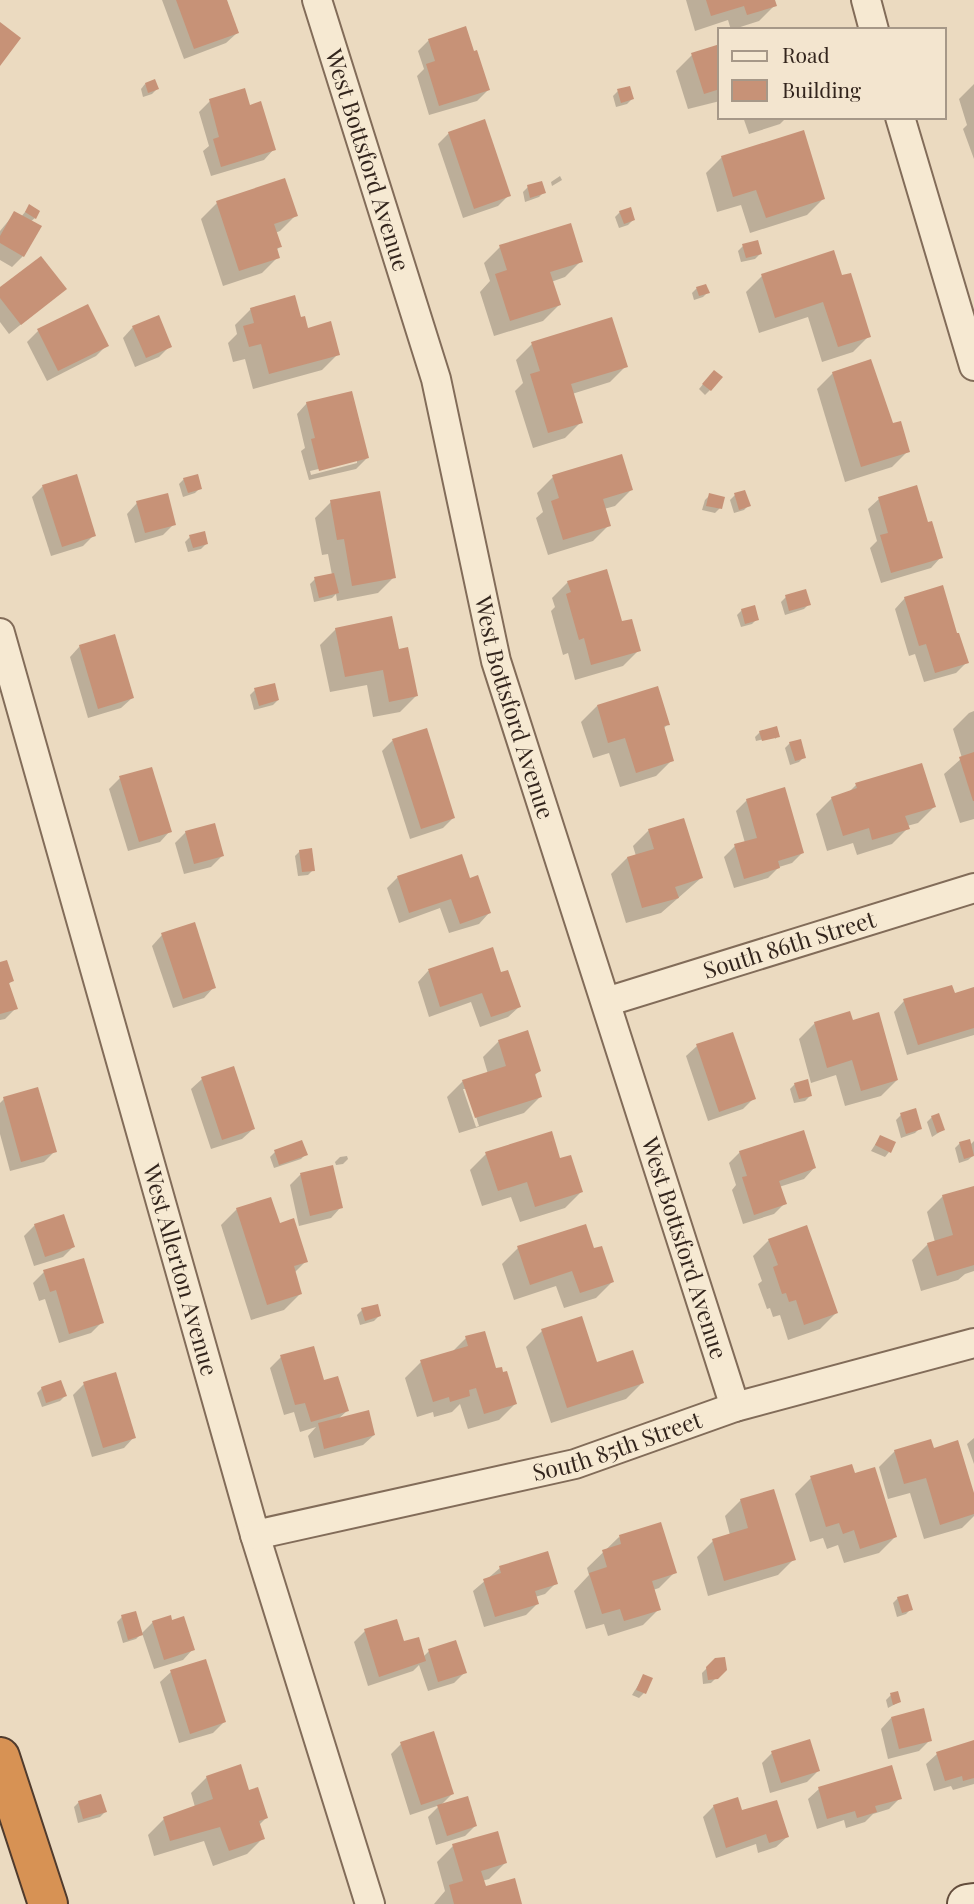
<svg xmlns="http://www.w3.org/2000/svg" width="974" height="1904" font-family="'Playfair Display',serif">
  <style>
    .shadow { fill: #0003; fill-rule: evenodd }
    .building { fill: #c79277 }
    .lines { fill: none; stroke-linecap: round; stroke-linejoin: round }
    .street-casing { stroke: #826c59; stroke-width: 32 }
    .secondary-casing { stroke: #644d3c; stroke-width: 42 }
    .highway-casing { stroke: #503b2d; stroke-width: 42 }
    .street { stroke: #f6e9d2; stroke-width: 28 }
    .secondary { stroke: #f6e9d2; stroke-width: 38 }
    .highway { stroke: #d79254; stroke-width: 38 }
    .labels { text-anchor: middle; stroke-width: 5; stroke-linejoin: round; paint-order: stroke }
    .street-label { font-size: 23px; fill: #33251d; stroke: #f3e5cf }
  </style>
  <rect width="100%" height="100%" fill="#ebdac0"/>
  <g class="shadow">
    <polygon points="162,0 225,0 237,33 226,43 184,59"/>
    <polygon points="686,0 774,0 775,5 759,21 731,30 728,20 695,31"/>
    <polygon points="429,40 488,90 477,101 429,115 417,76 424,69 418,51"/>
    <polygon points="720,46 720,101 688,109 676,71 692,55"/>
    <polygon points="145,84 157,89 152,94 143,97 141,89"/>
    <polygon points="974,84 974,159 963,129 967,125 959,99"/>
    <polygon points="618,91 632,99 627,104 616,107 613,96"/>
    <polygon points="210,101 248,107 274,149 264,160 211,176 203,151 209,146 199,112"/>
    <polygon points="743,117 787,117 780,124 749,134"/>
    <polygon points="449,133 509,195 498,206 463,218 438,144"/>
    <polygon points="722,157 823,199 807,215 750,233 741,205 717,212 706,173"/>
    <polygon points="560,176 562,180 552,186 551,182"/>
    <polygon points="528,187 544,192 539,197 525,202 523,192"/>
    <polygon points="217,203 296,215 280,231 275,233 280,247 276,250 278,257 262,273 223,286 201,219"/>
    <polygon points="29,207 35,218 30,222 23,256 12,267 0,260 0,231 15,213 21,217"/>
    <polygon points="620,212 633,220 628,225 619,228 615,217"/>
    <polygon points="743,246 760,254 755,259 741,262 738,251"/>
    <polygon points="500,247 581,261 565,277 551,282 559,305 543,321 494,336 480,292 490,281 484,263"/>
    <polygon points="762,276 841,277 869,336 853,352 822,362 808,317 759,333 746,292"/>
    <polygon points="697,288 708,292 703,297 694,300 692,293"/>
    <polygon points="65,289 9,334 0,322 0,290"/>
    <polygon points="251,309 300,319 307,330 338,354 322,370 253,389 245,359 233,362 228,343 237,334 235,325"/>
    <polygon points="133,327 170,346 159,357 135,367 123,338"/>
    <polygon points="38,331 107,345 96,356 47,381 27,342"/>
    <polygon points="532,344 626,366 610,382 572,394 581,422 565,438 533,448 515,391 523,383 516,360"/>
    <polygon points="833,373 892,425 908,451 892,467 845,482 817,389"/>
    <polygon points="709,377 710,390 705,395 699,389"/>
    <path d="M307 403 367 458 356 469 309 480 301 451 305 448 297 414ZM357 460V463L311 475 310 471Z"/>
    <polygon points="553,477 631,490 615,506 604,509 609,525 593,541 548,555 536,518 543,512 537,493"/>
    <polygon points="184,479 200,488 195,493 183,497 179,484"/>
    <polygon points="43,486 94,535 83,546 51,556 32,497"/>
    <polygon points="710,495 720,508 715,513 702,510 705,500"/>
    <polygon points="735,495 749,505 744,510 734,513 730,500"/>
    <polygon points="879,499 927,525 941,557 931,568 881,583 870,548 877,541 868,509"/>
    <polygon points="331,502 394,577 378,593 337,601 336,594 332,598 314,602 310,584 315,579 332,575 328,554 322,555 315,518"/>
    <polygon points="137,503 174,524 163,535 135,543 127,514"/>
    <polygon points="190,537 206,544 201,549 188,552 185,542"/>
    <polygon points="568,582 621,623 639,650 623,666 575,680 568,653 563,655 551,611 555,607 552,598"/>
    <polygon points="786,597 809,604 804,609 785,615 781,602"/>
    <polygon points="905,598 956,636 967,662 956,673 924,682 915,654 909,656 895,609"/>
    <polygon points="742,610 757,619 752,624 741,627 737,615"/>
    <polygon points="336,629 397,651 416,696 400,712 373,717 367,685 330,692 320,645"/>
    <polygon points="80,646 132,698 121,708 88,718 70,657"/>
    <polygon points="255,690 278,700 273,705 254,710 250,695"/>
    <polygon points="597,706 668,724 663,729 672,760 656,776 620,787 609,753 593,758 581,722"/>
    <polygon points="974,711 974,819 960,823 944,774 962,758 953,729 969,713"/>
    <polygon points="426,730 453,818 443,828 410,839 382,751 392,741"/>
    <polygon points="760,732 778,736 775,739 775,736 756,741 755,737"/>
    <polygon points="790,743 804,757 799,762 790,765 785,748"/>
    <polygon points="120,778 170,831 160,842 128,851 109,789"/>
    <polygon points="856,785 934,807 918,823 907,826 908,828 892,844 857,855 853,843 827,851 816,814 832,798 848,793"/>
    <polygon points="747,800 802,853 792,863 779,867 768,878 734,888 724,857 735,846 745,843 736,811"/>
    <polygon points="649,830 701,878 661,913 626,923 611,874 627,858 636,856 633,846"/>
    <polygon points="186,832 222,856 211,867 184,874 175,843"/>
    <polygon points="300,851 313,870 308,875 298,876 295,856"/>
    <polygon points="398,877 469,880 489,913 479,924 449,933 440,908 399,923 387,888"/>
    <polygon points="162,935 214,987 204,998 173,1008 152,946"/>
    <polygon points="492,950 500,974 519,1007 508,1017 480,1027 471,1002 429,1017 418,982 428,971"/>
    <polygon points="0,964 12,980 8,985 16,1008 5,1019 0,1020"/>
    <polygon points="974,989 974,1035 907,1055 894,1012 904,1001 954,995"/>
    <polygon points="852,1022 897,1080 881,1096 845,1106 836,1075 811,1083 799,1039 815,1023"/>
    <path d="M499 1041 539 1071 534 1076 540 1097 524 1113 459 1133 447 1097 463 1081 488 1074 483 1057ZM463 1089H467L479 1126 476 1127Z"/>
    <polygon points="697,1046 754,1098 743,1109 708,1121 686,1056"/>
    <polygon points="202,1079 253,1129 242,1139 211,1149 191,1089"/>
    <polygon points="795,1084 810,1096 805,1101 794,1103 790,1089"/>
    <polygon points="4,1099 55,1151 44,1162 10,1171 0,1134 0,1103"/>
    <polygon points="901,1115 920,1128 915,1133 901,1138 896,1120"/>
    <polygon points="932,1117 943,1130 932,1137 927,1122"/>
    <polygon points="880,1137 889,1152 885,1157 871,1151"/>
    <polygon points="974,1141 974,1155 968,1160 959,1163 955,1148 960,1143 970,1145"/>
    <polygon points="275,1152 306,1154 301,1159 274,1168 270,1157"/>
    <polygon points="740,1152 814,1168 804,1179 779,1187 785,1203 774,1214 743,1224 732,1190 736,1185 729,1163"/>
    <polygon points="486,1154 559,1161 581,1192 565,1208 520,1222 511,1197 482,1206 470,1170"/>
    <polygon points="347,1156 348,1159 343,1164 336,1165 335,1162 340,1157"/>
    <polygon points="331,1167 341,1207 331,1218 299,1226 290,1185 300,1175"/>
    <polygon points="974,1187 974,1271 965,1274 958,1280 921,1291 912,1260 928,1244 935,1242 927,1212 943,1196"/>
    <polygon points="237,1209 279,1225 306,1261 294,1273 300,1294 284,1310 251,1320 221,1225"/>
    <polygon points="35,1225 73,1247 63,1257 34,1266 24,1236"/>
    <polygon points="769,1240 836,1313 820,1329 788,1340 780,1315 773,1317 770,1308 767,1309 758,1284 762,1281 753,1256"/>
    <polygon points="518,1248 592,1251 612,1282 596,1298 564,1308 556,1286 514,1300 502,1264"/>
    <polygon points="44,1272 102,1322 91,1333 59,1343 45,1299 39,1301 33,1283"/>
    <polygon points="362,1310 379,1316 374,1321 360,1325 357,1315"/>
    <polygon points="542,1331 596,1364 642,1383 626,1399 551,1423 526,1347"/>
    <polygon points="466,1338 495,1371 515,1404 499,1420 468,1429 460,1404 452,1412 434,1417 433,1412 417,1417 405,1378 421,1362 451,1353"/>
    <polygon points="281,1357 323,1382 347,1411 337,1420 374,1435 363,1445 314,1458 308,1436 316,1427 300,1432 294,1412 284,1415 270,1368"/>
    <polygon points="84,1384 134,1437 124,1448 92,1457 73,1395"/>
    <polygon points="42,1388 65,1396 60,1401 42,1407 37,1393"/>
    <polygon points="974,1438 974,1464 967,1444"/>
    <polygon points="932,1450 974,1499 974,1516 962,1528 924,1539 910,1493 888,1499 879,1467 895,1451"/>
    <polygon points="854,1475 895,1537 879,1553 844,1563 838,1545 827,1549 823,1538 810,1542 795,1494 811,1478"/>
    <polygon points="741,1500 794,1559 778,1575 708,1596 697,1557 713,1541 730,1535 725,1516"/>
    <polygon points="619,1537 675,1572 659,1588 653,1590 659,1609 643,1625 608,1636 604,1624 586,1629 574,1591 589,1575 587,1568"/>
    <polygon points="500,1568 556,1583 545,1594 535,1597 537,1604 526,1615 484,1627 473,1591"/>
    <polygon points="898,1598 911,1609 906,1614 897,1617 893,1603"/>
    <polygon points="122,1617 141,1634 153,1622 193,1649 183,1660 154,1669 142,1633 136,1639 123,1643 117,1622"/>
    <polygon points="396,1621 403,1644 423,1657 429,1651 465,1672 454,1683 428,1691 419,1665 413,1671 368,1686 354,1642 365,1631"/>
    <polygon points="715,1660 725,1669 711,1683 703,1684 702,1673"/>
    <polygon points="171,1672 224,1722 213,1733 179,1743 160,1682"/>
    <polygon points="644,1676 644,1693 639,1698 632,1695"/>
    <polygon points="891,1695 899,1702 888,1708 886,1700"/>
    <polygon points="891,1718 930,1740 919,1751 888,1759 881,1729"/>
    <polygon points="974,1742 974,1784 953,1790 951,1786 934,1791 926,1764 937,1754"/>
    <polygon points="401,1744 452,1794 440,1806 475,1826 465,1836 436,1845 428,1817 440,1805 410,1815 391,1754"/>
    <polygon points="772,1753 818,1771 807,1782 770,1793 762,1763"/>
    <polygon points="207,1777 248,1793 266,1818 259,1825 263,1838 247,1854 213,1866 204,1841 154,1856 148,1835 164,1819 195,1807 191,1793"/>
    <polygon points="819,1789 900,1798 889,1809 873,1814 865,1822 846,1828 844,1820 817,1829 808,1799"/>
    <polygon points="79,1802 105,1812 100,1817 78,1823 74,1807"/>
    <polygon points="714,1806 741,1813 787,1837 776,1847 758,1853 756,1844 716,1858 703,1817"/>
    <polygon points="453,1846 505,1863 489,1879 482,1881 485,1888 520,1904 434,1904 445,1891 437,1862"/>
  </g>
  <g class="building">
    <polygon points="176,0 227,0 239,33 194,49"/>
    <polygon points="706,0 775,0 777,6 747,15 744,6 711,16"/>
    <polygon points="0,22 21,38 0,66"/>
    <polygon points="466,26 474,51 477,50 490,90 439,106 426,64 435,61 428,39"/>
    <polygon points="720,44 720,89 704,94 691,53"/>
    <polygon points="155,79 159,89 148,93 145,83"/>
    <polygon points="630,86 634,99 621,103 617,89"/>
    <polygon points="245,88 250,105 261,101 276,150 221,167 213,139 219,137 209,99"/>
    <polygon points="485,119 511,196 474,209 448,132"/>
    <polygon points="804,130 825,199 766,218 756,190 733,197 721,156"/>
    <polygon points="285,178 298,216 274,224 282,247 277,248 280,258 239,271 216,201"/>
    <polygon points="542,181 546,193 530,198 527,185"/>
    <polygon points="29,204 40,211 36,219 25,212"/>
    <polygon points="631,207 635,220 624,224 619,211"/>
    <polygon points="14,211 42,226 24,257 0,243 0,236"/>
    <polygon points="571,223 583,262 550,272 561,305 510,321 495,274 507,270 499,245"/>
    <polygon points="758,240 762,254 746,258 742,244"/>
    <polygon points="834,250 842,275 851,273 871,337 838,347 823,302 775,318 761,274"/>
    <polygon points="41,256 67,289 21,325 0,298 0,287"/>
    <polygon points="706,284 710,293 699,296 696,287"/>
    <polygon points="295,295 301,317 305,316 308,328 331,321 340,355 269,374 261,344 249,347 243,326 254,323 250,308"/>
    <polygon points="88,304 109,346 58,371 37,329"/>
    <polygon points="159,315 172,347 146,358 132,326"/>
    <polygon points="612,317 628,367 571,384 583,423 548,433 530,374 540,371 531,342"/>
    <polygon points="871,359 893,423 901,421 910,452 861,467 832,372"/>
    <polygon points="714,370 723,377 711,391 702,384"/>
    <polygon points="352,391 369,458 319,471 311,439 315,438 306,402"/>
    <polygon points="622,454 633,490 603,499 611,526 563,540 551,501 559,498 552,475"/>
    <polygon points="77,474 96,536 62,547 42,485"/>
    <polygon points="198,474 202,489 188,493 183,478"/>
    <polygon points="917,485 928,522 932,521 943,558 891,573 880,535 888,533 878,497"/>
    <polygon points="745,490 751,506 739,510 734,493"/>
    <polygon points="380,491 396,578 352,586 344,539 337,540 330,500"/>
    <polygon points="168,493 176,525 145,533 136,501"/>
    <polygon points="709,493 725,497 722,509 706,506"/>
    <polygon points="205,531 208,544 193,548 189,535"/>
    <polygon points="607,569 622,621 632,619 641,651 591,665 584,638 579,640 566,594 571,592 567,581"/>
    <polygon points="334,573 339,593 319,598 314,577"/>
    <polygon points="943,585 957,633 959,633 969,663 935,673 926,644 919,646 904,597"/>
    <polygon points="806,589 811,605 789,611 785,595"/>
    <polygon points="755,605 759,620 745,624 741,609"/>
    <polygon points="392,616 399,649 408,647 418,696 389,702 383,670 345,677 335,628"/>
    <polygon points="115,634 134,698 98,709 79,645"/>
    <polygon points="275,683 279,700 259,706 254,688"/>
    <polygon points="658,686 670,725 664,726 674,761 636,773 625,738 608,743 597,705"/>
    <polygon points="777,726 780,737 762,741 759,731"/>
    <polygon points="427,728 455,818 421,829 392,739"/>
    <polygon points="801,739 806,758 795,761 789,742"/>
    <polygon points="974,752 974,801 973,801 959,757"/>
    <polygon points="922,763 936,807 905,816 910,829 872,840 869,828 843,836 831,797 857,788 855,783"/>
    <polygon points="152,767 172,832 139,842 119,776"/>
    <polygon points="785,787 804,853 778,861 780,868 744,879 734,844 757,838 746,799"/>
    <polygon points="684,818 703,878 675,887 679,898 642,908 627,857 654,849 648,829"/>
    <polygon points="215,823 224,856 194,864 185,831"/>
    <polygon points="312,848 315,871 302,872 299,850"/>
    <polygon points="462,854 470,878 478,875 491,913 460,924 451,899 409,913 397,876"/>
    <polygon points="195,922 216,988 183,999 161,933"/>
    <polygon points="493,947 501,972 508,970 521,1007 491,1017 482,993 440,1007 428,969"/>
    <polygon points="7,960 14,981 9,983 18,1009 0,1014 0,962"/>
    <polygon points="952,985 955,993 974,987 974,1028 918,1045 903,999"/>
    <polygon points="850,1011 853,1020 879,1012 898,1080 861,1091 852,1060 827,1068 814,1022"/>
    <polygon points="528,1030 541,1071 535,1074 542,1097 475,1118 462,1080 506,1066 498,1040"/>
    <polygon points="733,1032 756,1099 719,1112 696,1044"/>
    <polygon points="234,1066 255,1129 222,1140 201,1077"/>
    <polygon points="808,1079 812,1096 799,1099 794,1083"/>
    <polygon points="38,1087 57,1152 21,1162 3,1097"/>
    <polygon points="916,1108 922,1129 906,1134 900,1113"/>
    <polygon points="939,1113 945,1130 937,1133 931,1116"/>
    <polygon points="804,1130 816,1168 779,1181 787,1204 754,1215 742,1177 747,1176 739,1151"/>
    <polygon points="552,1131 560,1158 571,1155 583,1192 535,1207 527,1182 498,1191 485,1152"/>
    <polygon points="880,1135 896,1142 891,1153 875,1145"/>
    <polygon points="970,1139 974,1156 964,1159 959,1142"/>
    <polygon points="302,1140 308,1155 279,1165 274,1150"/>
    <polygon points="333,1165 343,1208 310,1216 300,1173"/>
    <polygon points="974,1186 974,1265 937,1276 927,1243 953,1235 942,1195"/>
    <polygon points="271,1197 280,1223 294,1218 308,1262 294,1266 302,1294 267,1305 236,1208"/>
    <polygon points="64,1214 75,1247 45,1257 34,1224"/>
    <polygon points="586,1224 594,1248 602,1246 614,1282 580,1293 572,1271 530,1285 517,1246"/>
    <polygon points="807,1225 838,1313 804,1325 796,1300 789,1302 786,1293 782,1294 773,1267 778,1265 768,1239"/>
    <polygon points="84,1258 104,1323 69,1334 56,1290 50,1292 43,1270"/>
    <polygon points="378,1304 381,1316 365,1321 361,1308"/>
    <polygon points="582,1316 597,1362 633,1350 644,1383 567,1408 541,1329"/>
    <polygon points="485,1331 496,1368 502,1367 503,1372 507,1371 517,1404 484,1414 476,1388 469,1390 470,1396 450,1402 449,1397 433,1402 420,1360 468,1346 465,1336"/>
    <polygon points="314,1346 324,1380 338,1376 349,1411 311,1422 305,1403 295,1405 280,1355"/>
    <polygon points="116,1372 136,1438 103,1448 83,1382"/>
    <polygon points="61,1380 67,1396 46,1403 41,1387"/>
    <polygon points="369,1410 375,1435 324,1449 318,1423"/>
    <polygon points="931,1439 934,1448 958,1440 974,1493 974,1514 940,1525 926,1478 904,1484 894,1450"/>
    <polygon points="852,1464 855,1473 875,1467 897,1537 860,1549 854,1530 843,1534 839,1523 826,1527 810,1476"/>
    <polygon points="774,1489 796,1560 724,1581 712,1539 748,1528 740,1499"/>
    <polygon points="661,1522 677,1573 652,1581 661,1610 624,1621 620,1609 602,1614 589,1573 607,1567 602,1550 621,1544 619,1535"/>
    <polygon points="548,1551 558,1584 535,1591 539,1604 495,1617 483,1579 501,1573 499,1566"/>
    <polygon points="908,1594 913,1610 902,1613 897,1597"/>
    <polygon points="136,1611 143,1635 128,1640 121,1615"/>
    <polygon points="171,1615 172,1620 184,1616 195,1650 164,1660 152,1621"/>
    <polygon points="397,1619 404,1641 419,1637 426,1661 379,1677 364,1629"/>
    <polygon points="456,1640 467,1673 438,1682 428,1649"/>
    <polygon points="725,1657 727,1670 718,1679 708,1680 706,1667 715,1658"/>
    <polygon points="206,1659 226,1722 190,1734 170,1670"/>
    <polygon points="643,1674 653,1678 646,1694 636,1690"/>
    <polygon points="898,1691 901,1702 893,1705 890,1693"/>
    <polygon points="924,1708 932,1741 899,1749 891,1717"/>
    <polygon points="434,1731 454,1794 421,1805 400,1742"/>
    <polygon points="810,1739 820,1771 781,1783 771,1751"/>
    <polygon points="974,1740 974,1778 963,1781 962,1776 945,1781 936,1752"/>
    <polygon points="241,1764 249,1790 258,1787 268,1818 259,1821 265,1839 229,1851 220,1827 170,1841 163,1817 213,1799 206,1776"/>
    <polygon points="892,1765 902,1799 875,1806 877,1812 857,1818 855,1811 827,1819 818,1787"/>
    <polygon points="101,1794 107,1812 83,1819 78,1801"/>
    <polygon points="468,1796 477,1826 447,1836 437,1805"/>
    <polygon points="738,1797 742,1810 777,1800 789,1837 769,1843 766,1834 726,1848 713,1805"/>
    <polygon points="498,1831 507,1863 481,1871 486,1886 515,1878 522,1904 454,1904 449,1885 463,1881 452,1844"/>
  </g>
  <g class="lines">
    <g class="street-casing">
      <g id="street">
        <path id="s1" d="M317 0 436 379 496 661 735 1407"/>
        <polyline points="866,0 874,30"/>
        <polyline points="900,117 974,366"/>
        <path id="s2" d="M0 633 255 1535 370 1904"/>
        <path id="s3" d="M606 1002 974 888"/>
        <path id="s4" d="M255 1535 575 1464 735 1407 974 1343"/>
      </g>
    </g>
    <g class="secondary-casing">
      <polyline id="secondary" points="967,1904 974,1903"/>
    </g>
    <g class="highway-casing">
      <polyline id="highway" points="0,1757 48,1904"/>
    </g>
    <use href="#street" class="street"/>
    <use href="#secondary" class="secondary"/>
    <use href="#highway" class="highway"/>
  </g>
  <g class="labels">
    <g class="street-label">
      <text dy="8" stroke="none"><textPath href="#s1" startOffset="168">West Bottsford Avenue</textPath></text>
      <text dy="8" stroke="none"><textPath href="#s1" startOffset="735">West Bottsford Avenue</textPath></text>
      <text dy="8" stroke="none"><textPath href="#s3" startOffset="192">South 86th Street</textPath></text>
      <text dy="8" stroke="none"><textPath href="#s1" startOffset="1302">West Bottsford Avenue</textPath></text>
      <text dy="8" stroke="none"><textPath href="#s2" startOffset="662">West Allerton Avenue</textPath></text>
      <text dy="8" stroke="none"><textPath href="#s4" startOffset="373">South 85th Street</textPath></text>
    </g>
  </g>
  <rect x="718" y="28" width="228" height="91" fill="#f3e5cf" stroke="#a69888" stroke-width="2"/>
  <rect x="732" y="51" width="35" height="10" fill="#f6e9d2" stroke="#a69888" stroke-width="2"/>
  <text x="782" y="63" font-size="21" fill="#33251d">Road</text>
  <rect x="732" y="80" width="35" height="21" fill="#c79277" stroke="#a69888" stroke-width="2"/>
  <text x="782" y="98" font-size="21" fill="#33251d">Building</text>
</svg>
